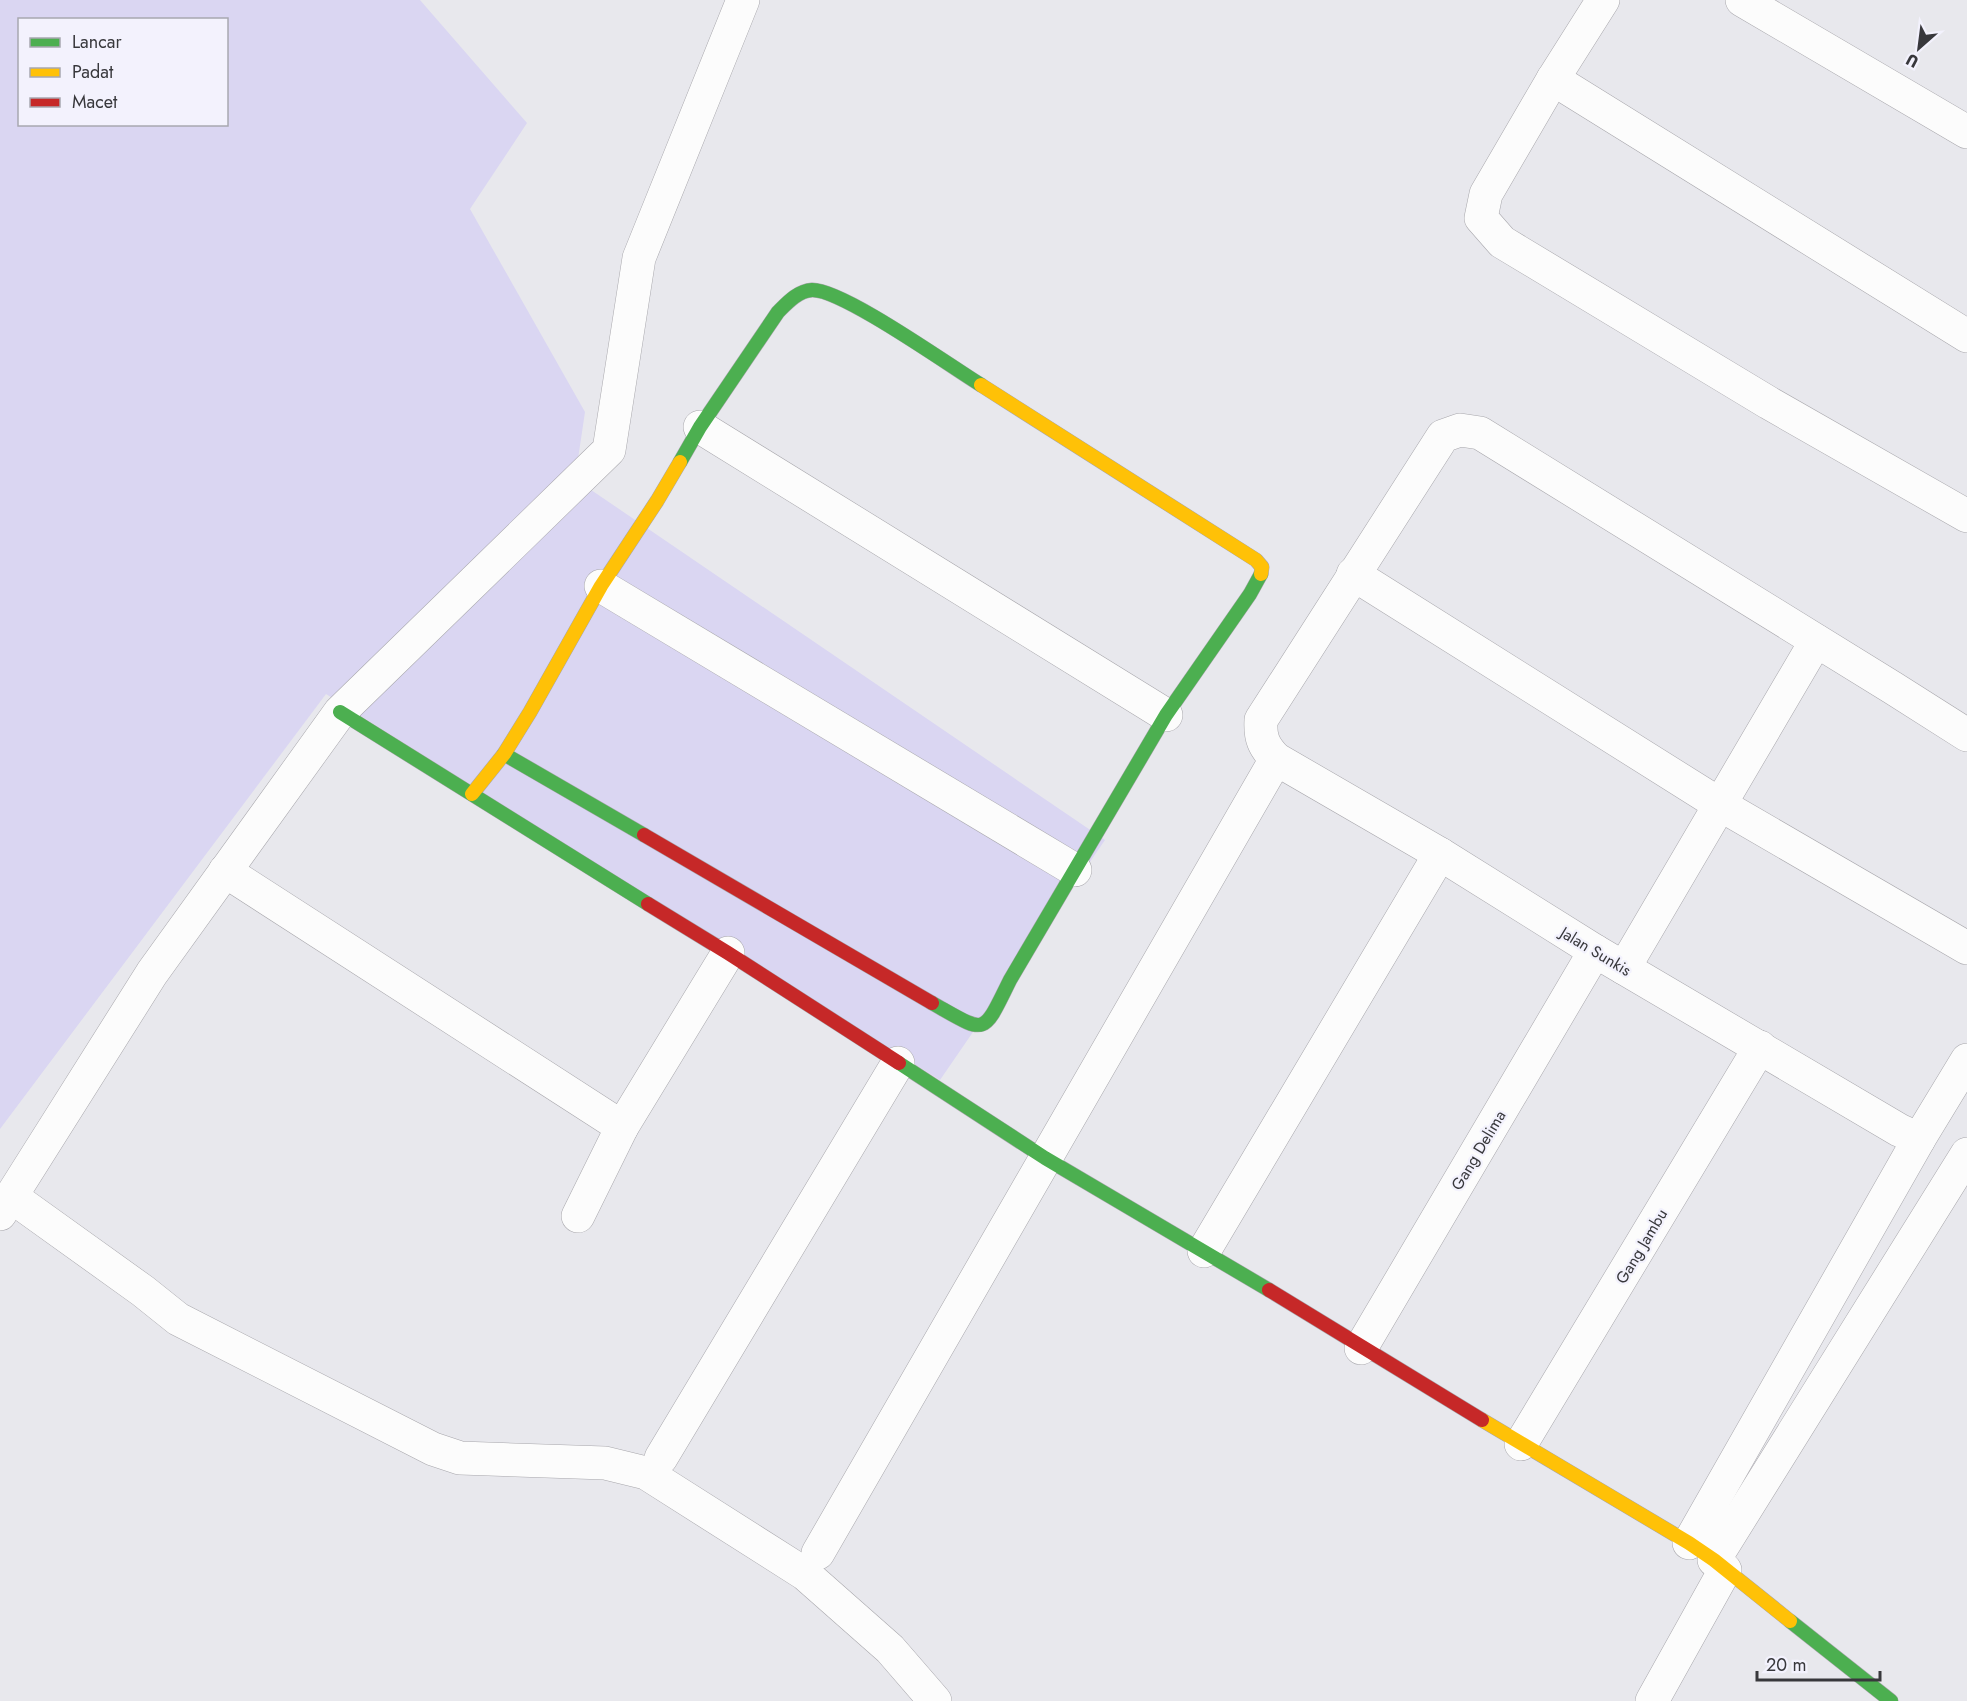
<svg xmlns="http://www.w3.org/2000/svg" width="1967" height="1701" font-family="Jost,sans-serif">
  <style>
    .green { fill: #dad6f2; fill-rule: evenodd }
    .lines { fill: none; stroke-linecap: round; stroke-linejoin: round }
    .street-casing { stroke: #a8a7ac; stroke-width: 34 }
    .fast-casing { stroke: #a8a7ac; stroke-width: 15 }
    .slow-casing { stroke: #a8a7ac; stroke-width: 15 }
    .jam-casing { stroke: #a8a7ac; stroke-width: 15 }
    .street { stroke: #fcfcfc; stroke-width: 33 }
    .fast { stroke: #4caf50; stroke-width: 14 }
    .slow { stroke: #ffc107; stroke-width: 14 }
    .jam { stroke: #c62828; stroke-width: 14 }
    .labels { text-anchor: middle; stroke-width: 4.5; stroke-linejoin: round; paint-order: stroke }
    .street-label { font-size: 16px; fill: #38383c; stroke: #f3f2fd }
  </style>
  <rect width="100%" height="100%" fill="#e8e8ed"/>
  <path class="green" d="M0 0H420L527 123 470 209 585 412 575 479 1105 840 940 1080 326 694 0 1129ZM20 20H226V124H20Z"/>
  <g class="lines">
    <g class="street-casing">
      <g id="street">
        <polyline points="1603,0 1553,79 1486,194 1481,218 1502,242 1769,403 1967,516"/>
        <polyline points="1742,0 1967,132"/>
        <polyline points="1553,79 1967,336"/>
        <polyline points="700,427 1166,715"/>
        <polyline points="1353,574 1719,804 1967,948"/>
        <polyline points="601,586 1075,870"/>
        <polyline points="225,871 622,1127 728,953"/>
        <polyline points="1624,968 1816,641"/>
        <path d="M1919 1139 1899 1130 1595 951 1440 854 1276 759C1263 746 1260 737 1261 720L1443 436 1460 430 1480 433 1893 688 1967 735"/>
        <polyline points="12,1197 143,1291 178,1319 433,1449 460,1458 605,1463 646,1473 805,1574 890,1649 935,1701"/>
        <polyline points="0,1214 152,973 340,712 609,450 639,258 743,0"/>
        <polyline points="578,1216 622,1127"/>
        <polyline points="1204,1251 1440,854"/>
        <polyline points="1361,1348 1595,951"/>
        <polyline points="1521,1444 1760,1047"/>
        <polyline points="661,1458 898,1063"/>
        <polyline points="1689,1543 1919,1139 1967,1060"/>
        <polyline points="818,1553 1276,759"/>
        <polyline points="1714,1560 1967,1154"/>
        <polyline points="1652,1701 1725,1570"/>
      </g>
    </g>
    <g class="fast-casing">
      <g id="fast">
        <path d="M680 462 700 427 778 312C788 302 798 291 812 290 842 289 950 366 981 385"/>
        <polyline points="340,712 648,904"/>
        <polyline points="504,754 644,835"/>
        <path d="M932 1003C987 1034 982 1037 1010 980L1166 715 1250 594 1261 574"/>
        <polyline points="899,1063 1045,1158 1269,1290"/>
        <polyline points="1790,1621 1891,1701"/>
      </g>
    </g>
    <g class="slow-casing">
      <g id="slow">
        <polyline points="981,385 1256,560 1262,567 1261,574"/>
        <polyline points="472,794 504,754 530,712 601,586 657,501 680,462"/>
        <polyline points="1482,1420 1689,1543 1714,1560 1790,1621"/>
      </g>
    </g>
    <g class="jam-casing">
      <g id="jam">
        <polyline points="644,835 932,1003"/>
        <polyline points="648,904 728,953 899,1063"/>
        <polyline points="1269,1290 1482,1420"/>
      </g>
    </g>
    <use href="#street" class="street"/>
    <use href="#fast" class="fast"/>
    <use href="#slow" class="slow"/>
    <use href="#jam" class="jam"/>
  </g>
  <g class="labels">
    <g class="street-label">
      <text transform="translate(1596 951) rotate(31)" y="6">Jalan Sunkis</text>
      <text transform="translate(1478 1150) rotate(-59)" y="6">Gang Delima</text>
      <text transform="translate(1641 1246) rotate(-59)" y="6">Gang Jambu</text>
    </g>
  </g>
  <rect x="18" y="18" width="210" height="108" fill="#f3f2fd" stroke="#a8a8b0" stroke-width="1.5"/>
  <rect x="30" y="38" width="30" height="9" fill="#4caf50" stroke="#a8a8b0" stroke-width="1.5"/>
  <text x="72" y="48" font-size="18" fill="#38383c">Lancar</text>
  <rect x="30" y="68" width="30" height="9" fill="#ffc107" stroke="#a8a8b0" stroke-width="1.5"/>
  <text x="72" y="78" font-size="18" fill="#38383c">Padat</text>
  <rect x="30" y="98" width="30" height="9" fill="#c62828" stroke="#a8a8b0" stroke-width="1.5"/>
  <text x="72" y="108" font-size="18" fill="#38383c">Macet</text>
  <g transform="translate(1919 48) rotate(208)" stroke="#f3f2fd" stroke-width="4.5" paint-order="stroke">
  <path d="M0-4.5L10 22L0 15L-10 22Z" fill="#38383c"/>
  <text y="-9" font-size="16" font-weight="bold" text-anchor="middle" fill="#38383c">U</text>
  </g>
  <path d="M1757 1671v9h123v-9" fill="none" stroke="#38383c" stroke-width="3"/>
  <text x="1766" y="1671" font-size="18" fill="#38383c" stroke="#f3f2fd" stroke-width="4.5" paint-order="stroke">20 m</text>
</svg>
